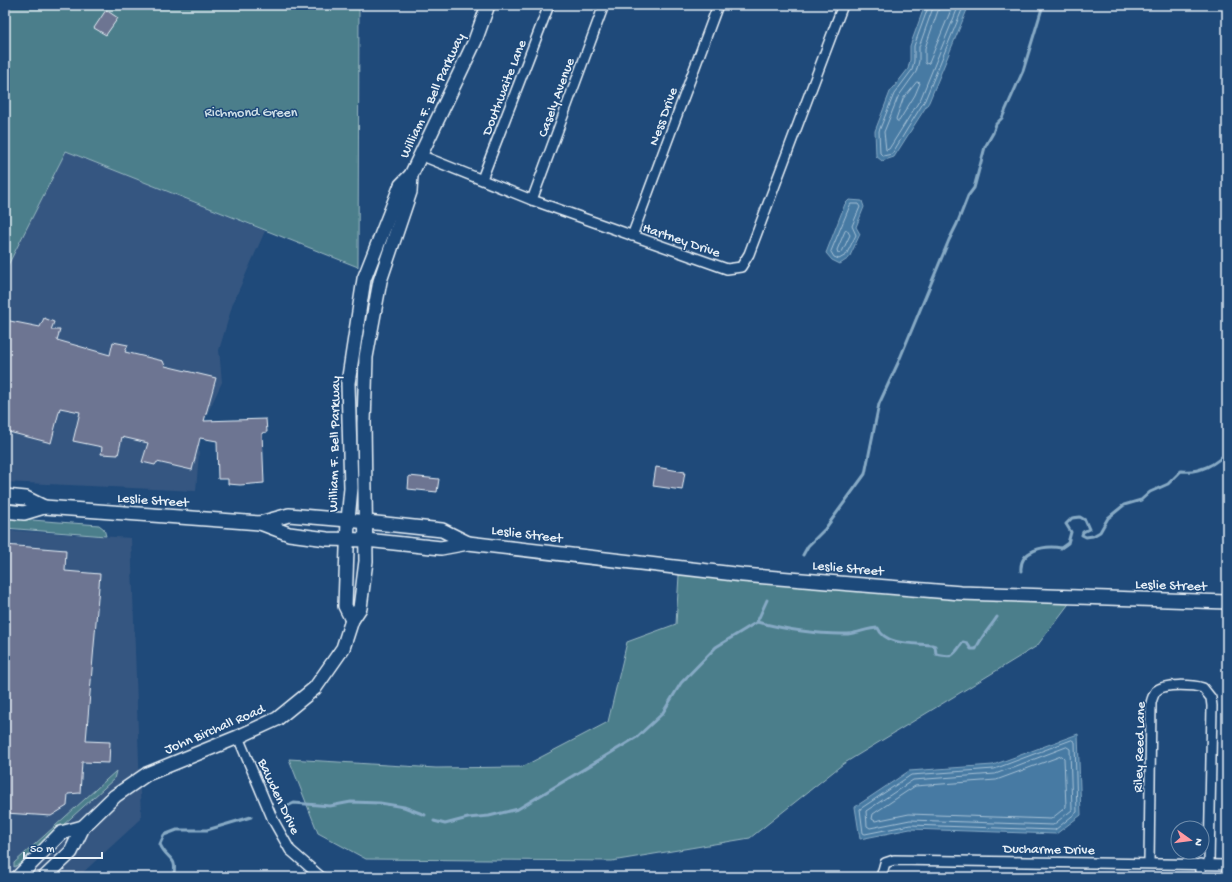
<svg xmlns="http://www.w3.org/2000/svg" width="1232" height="882" font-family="'Gochi Hand',sans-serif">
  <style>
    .built { fill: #365781 }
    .green { fill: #4b7e8b; stroke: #9ab8c2 }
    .water { fill: #467aa3; stroke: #87aac5 }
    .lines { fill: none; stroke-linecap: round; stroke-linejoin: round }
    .shore { stroke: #a7c1d6; stroke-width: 1 }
    .stream { stroke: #87aac5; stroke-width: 3 }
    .building { fill: #6d7492; stroke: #e8f1f8 }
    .street-casing { stroke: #e8f1f8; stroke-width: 12 }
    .secondary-casing { stroke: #e8f1f8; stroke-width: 16 }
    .street { stroke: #1f4a7a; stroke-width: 9 }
    .secondary { stroke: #1f4a7a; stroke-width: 13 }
    .labels { text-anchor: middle; stroke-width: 3; stroke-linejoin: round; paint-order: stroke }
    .street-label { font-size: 14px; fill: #e8f1f8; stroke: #1f4a7a }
    .park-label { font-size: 14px; fill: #d0e0e8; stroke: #1f4a7a }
  </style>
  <rect width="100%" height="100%" fill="#1f4a7a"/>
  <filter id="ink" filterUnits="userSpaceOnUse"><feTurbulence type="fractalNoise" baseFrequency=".025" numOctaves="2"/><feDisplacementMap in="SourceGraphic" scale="8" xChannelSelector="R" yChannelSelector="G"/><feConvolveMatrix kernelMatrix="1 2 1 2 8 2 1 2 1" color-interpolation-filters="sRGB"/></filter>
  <g filter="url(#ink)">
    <g class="built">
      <polygon points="66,151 265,231 233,303 219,350 222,382 204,421 200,438 196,491 5,482 5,271"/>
      <polygon points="5,530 131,538 141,819 78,877 5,877"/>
    </g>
    <g class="green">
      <polygon points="5,5 359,5 358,267 66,151 5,271"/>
      <polygon points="5,518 99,525 104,529 106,536 5,528"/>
      <polygon points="679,575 1071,601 1037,646 843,764 750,838 612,861 366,859 318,833 289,759 436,768 522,767 608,722 627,642 676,624"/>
      <polygon points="116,771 114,779 20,864 14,867 14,863"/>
    </g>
    <g class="water">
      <polygon points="925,5 969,5 929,102 894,157 882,161 876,156 875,131 890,92 908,69 910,60 910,46"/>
      <polygon points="849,200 862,201 864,207 856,227 860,234 849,258 840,264 832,260 826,253 845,204"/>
      <polygon points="1078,734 1081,815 1056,834 910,829 860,839 855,807 909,771 993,765"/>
    </g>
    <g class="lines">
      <g class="shore">
        <polyline points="929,5 914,46 914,61 912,70 894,94 879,131 880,153 883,156 892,154 925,100 964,5"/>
        <polyline points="934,5 919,47 919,61 916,72 898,97 884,132 886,150 889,149 921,98 959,5"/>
        <polyline points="940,5 925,48 925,62 926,64 929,63 953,5"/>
        <polygon points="917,82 920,83 915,95 899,121 897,121 896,119 903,99"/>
        <polygon points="851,204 858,204 860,207 852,226 856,235 846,255 839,259 834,257 831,252"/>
        <polygon points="847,230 850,235 842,252 838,253 837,250 845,231"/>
        <polygon points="1072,740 1075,742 1077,812 1055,830 910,825 865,834 863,833 860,809 911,775 994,769"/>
        <polygon points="1067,747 1070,749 1072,810 1053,825 910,820 870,828 867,826 866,811 913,780 995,774"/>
        <polygon points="1062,756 1064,758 1066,807 1051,819 909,814 875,821 872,819 873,814 915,786 996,780"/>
      </g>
      <g class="stream">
        <polyline points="803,555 808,546 825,529 865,474 879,404 898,363 949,240 957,224 968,196 974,188 985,147 993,133 996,124 1002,118 1023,71 1043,5"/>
        <path d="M1021 571C1019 550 1045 545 1061 548L1068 543 1071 532 1066 524 1072 518 1080 517 1085 520 1089 529 1083 532 1082 535 1086 537 1093 536 1100 532 1108 518 1124 505 1141 500 1150 492 1168 484 1181 471C1198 473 1217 465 1227 451"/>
        <path d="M757 622C788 630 816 635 848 634 859 633 868 628 878 628 885 646 916 643 932 645L935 646 936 654C954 658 953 656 963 642L967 643 971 649H976C981 636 990 628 997 617"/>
        <polyline points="283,808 294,803 330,806 351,802 380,803 404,807 425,815"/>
        <polyline points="434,821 445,824 468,818 489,816 518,809 637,737 662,714 681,683 716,647 757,622 767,600"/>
        <path d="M173 877C179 856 166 860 160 844L164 835 177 830H207L251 817"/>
      </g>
    </g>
    <g class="building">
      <polygon points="106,10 118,18 106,35 94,28"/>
      <polygon points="44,318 54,322 51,330 60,330 57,340 110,355 113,342 128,345 125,352 163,361 165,366 216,378 204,421 266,419 267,432 262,433 264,483 240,485 228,484 228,479 218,479 217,441 200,438 192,470 157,462 155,465 142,462 148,443 122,437 118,455 101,454 102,447 73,441 80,412 60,408 51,443 5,431 5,320 40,327"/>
      <polygon points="656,467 685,472 682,490 653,486"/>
      <polygon points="409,476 439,479 437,492 408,489"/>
      <polygon points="5,545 66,550 65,571 100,574 86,741 110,742 109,763 82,762 80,793 68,794 67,806 51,816 5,813"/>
    </g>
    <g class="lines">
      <g class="street-casing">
        <g id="street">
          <polyline points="420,155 532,200 727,269 741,267 749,254 843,5"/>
          <polyline points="482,179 549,5"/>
          <polyline points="532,200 604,5"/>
          <polyline points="632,236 718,5"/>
          <polyline points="238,737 273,820 290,850 321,877"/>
          <path d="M1149 863 1151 703C1152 699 1153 695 1156 691 1164 683 1193 685 1203 688L1211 698 1212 706 1209 864"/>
          <polyline points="1200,864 1200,877"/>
          <polyline points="881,877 885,863 894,860 1227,865"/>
        </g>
      </g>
      <g class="secondary-casing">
        <g id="secondary">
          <polyline points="5,496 26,498 44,507"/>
          <polyline points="5,511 24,513 44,507 260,523 289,534 327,539 366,540 441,548 468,543 743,575 961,593 1227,602"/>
          <polyline points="260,523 289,515 348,520 442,530 468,543"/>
          <polyline points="352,620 345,606 348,520 351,488 348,383 364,279 401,185 411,175 475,41 488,5"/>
          <polyline points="18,877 61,833 83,827"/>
          <polyline points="45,877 71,852 83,827 115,796 147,774 238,737 277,719 315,688 343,648 352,620 360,608 366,561 364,423 366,357 380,281 410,192 411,175"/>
        </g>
      </g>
      <use href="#street" class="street"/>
      <use href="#secondary" class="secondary"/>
    </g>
  </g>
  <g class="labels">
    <g class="street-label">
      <text transform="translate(503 87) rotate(-69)" y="5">Douthwaite Lane</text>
      <text transform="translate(431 95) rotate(-65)" y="5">William F. Bell Parkway</text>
      <text transform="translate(555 97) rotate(-70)" y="5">Casely Avenue</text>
      <text transform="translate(662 116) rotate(-70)" y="5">Ness Drive</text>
      <text transform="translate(682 239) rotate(19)" y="5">Hartney Drive</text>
      <text transform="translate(333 444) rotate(-89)" y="5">William F. Bell Parkway</text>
      <text transform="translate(153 499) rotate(4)" y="5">Leslie Street</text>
      <text transform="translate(527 533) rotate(7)" y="5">Leslie Street</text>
      <text transform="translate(848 567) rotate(5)" y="5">Leslie Street</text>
      <text transform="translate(1171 584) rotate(2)" y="5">Leslie Street</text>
      <text transform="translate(214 728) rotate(-23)" y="5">John Birchall Road</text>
      <text transform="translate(1138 747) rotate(-88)" y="5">Riley Reed Lane</text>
      <text transform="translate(280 796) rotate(65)" y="5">Bawden Drive</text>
      <text transform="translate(1049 848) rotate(1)" y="5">Ducharme Drive</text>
    </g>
    <g class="park-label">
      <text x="251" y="116">Richmond Green</text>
    </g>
  </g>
  <rect width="1232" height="882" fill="none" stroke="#1f4a7a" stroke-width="20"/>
  <rect x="10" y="10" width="1212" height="862" fill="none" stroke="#e8f1f8" stroke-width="1.5" filter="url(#ink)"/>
  <g transform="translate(1190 840) rotate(104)"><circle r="19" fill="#1f4a7a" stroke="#6f8dac"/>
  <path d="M0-3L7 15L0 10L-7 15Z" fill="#ff9aa2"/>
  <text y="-6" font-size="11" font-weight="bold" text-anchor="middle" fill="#e8f1f8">N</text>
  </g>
  <path d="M24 852v6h78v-6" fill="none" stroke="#e8f1f8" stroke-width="2"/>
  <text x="30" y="852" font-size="12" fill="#e8f1f8" stroke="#1f4a7a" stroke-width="3" paint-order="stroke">50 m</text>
</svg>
